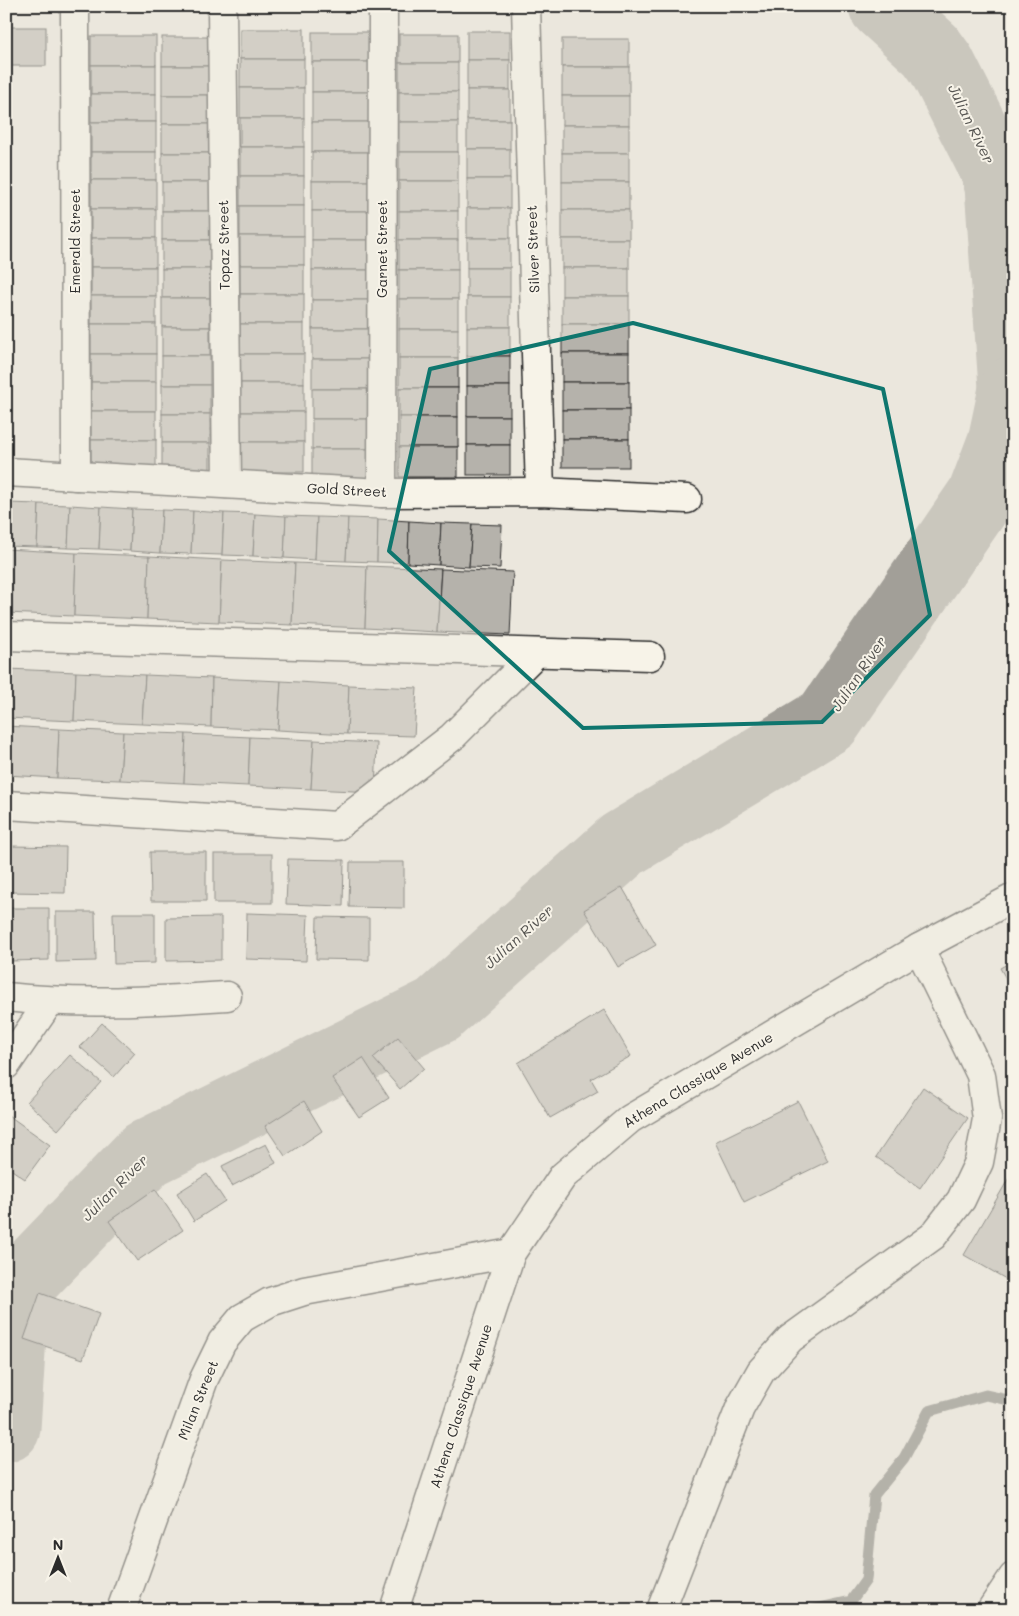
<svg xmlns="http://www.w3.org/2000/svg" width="1019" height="1616" font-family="Mali,sans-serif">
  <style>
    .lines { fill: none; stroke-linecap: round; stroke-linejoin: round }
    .stream { stroke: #72716c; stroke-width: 11 }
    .river { stroke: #a29f98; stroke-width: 69 }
    .building { fill: #b5b2ab; stroke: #2b2b2b }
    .minor-casing { stroke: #2b2b2b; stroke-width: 31 }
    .minor { stroke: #f7f3e8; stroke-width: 28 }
    .marked { fill: none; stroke: #0f766e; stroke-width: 4; stroke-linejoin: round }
    .labels { text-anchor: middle; stroke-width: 4; stroke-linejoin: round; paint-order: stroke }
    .street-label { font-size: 14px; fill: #2b2b2b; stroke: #f7f3e8 }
    .water-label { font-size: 15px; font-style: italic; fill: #555451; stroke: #f7f3e8 }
  </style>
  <rect width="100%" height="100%" fill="#ebe7dd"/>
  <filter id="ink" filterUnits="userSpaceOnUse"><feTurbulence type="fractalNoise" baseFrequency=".02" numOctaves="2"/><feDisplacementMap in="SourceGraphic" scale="10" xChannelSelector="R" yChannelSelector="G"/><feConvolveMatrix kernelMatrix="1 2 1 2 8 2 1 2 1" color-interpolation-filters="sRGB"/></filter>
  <g filter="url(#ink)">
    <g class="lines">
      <g class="stream">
        <polyline points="1002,442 1013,451"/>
        <polyline points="810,1610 851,1601 866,1580 874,1495 904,1458 929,1411 986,1395 1013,1401"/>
      </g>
      <g class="river">
        <polyline points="883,6 931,50 941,64 994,169 999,186 1013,387"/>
        <polyline points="6,1428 15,1290 146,1154 438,1010 623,844 828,720 982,495 1002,442 1013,390"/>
      </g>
    </g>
    <g class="building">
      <rect x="6" y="27" width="40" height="39"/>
      <rect x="240" y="29" width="64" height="30"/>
      <rect x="467" y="31" width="43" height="29"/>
      <rect x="312" y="32" width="57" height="30"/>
      <rect x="399" y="34" width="59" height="29"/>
      <rect x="91" y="36" width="65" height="29"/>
      <rect x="162" y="37" width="48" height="29"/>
      <rect x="562" y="39" width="67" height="28"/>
      <rect x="240" y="59" width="64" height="29"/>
      <rect x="467" y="60" width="43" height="30"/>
      <rect x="312" y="62" width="57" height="30"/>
      <rect x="399" y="63" width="59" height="29"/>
      <rect x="91" y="65" width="65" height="29"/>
      <rect x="162" y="66" width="48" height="29"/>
      <rect x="562" y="67" width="67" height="29"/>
      <rect x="240" y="88" width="64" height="30"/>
      <rect x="467" y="90" width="43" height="30"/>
      <rect x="312" y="92" width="57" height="30"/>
      <rect x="399" y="92" width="59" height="30"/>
      <rect x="91" y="94" width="65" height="28"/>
      <rect x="162" y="95" width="48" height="29"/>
      <rect x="562" y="96" width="67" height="29"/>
      <rect x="240" y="118" width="64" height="29"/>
      <rect x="467" y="120" width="43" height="29"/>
      <rect x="91" y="122" width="65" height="30"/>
      <rect x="312" y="122" width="57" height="30"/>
      <rect x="399" y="122" width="59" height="30"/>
      <rect x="162" y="124" width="48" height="29"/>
      <rect x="562" y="125" width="67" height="28"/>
      <rect x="240" y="147" width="64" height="29"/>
      <rect x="467" y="149" width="43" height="30"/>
      <rect x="91" y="152" width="65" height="28"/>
      <rect x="312" y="152" width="57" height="29"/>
      <rect x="399" y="152" width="59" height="29"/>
      <rect x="162" y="153" width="48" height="29"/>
      <rect x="562" y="153" width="67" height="29"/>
      <rect x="240" y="176" width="64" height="30"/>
      <rect x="467" y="179" width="43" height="29"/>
      <rect x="91" y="180" width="65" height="29"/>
      <rect x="312" y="181" width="57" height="30"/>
      <rect x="399" y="181" width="59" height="30"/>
      <rect x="162" y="182" width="48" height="29"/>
      <rect x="562" y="182" width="67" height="28"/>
      <rect x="240" y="206" width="64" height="30"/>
      <rect x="467" y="208" width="43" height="30"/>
      <rect x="91" y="209" width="65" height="29"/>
      <rect x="562" y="210" width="67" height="29"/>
      <rect x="162" y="211" width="48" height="29"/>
      <rect x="312" y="211" width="57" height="29"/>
      <rect x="399" y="211" width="59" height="29"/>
      <rect x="240" y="236" width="64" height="29"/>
      <rect x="91" y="238" width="65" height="29"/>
      <rect x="467" y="238" width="43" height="30"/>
      <rect x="562" y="239" width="67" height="29"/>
      <rect x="162" y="240" width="48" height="29"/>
      <rect x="312" y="240" width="57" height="30"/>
      <rect x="399" y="240" width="59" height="30"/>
      <rect x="240" y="265" width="64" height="29"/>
      <rect x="91" y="267" width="65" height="29"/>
      <rect x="467" y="268" width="43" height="29"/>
      <rect x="562" y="268" width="67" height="28"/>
      <rect x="162" y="269" width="48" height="29"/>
      <rect x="312" y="270" width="57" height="30"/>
      <rect x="399" y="270" width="59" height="29"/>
      <rect x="240" y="294" width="64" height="30"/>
      <rect x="91" y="296" width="65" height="28"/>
      <rect x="562" y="296" width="67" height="28"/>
      <rect x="467" y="297" width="43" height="30"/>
      <rect x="162" y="298" width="48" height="29"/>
      <rect x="399" y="299" width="59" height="30"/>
      <rect x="312" y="300" width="57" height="29"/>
      <rect x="91" y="324" width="65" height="30"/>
      <rect x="240" y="324" width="64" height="30"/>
      <rect x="562" y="324" width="67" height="29"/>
      <rect x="162" y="327" width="48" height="29"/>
      <rect x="467" y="327" width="43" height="29"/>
      <rect x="312" y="329" width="57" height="30"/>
      <rect x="399" y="329" width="59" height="29"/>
      <rect x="562" y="353" width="67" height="29"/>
      <rect x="91" y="354" width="65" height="28"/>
      <rect x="240" y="354" width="64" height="29"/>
      <rect x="162" y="356" width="48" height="29"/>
      <rect x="467" y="356" width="43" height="30"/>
      <rect x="399" y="358" width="59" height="30"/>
      <rect x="312" y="359" width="57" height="30"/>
      <rect x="91" y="382" width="65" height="29"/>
      <rect x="562" y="382" width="67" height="28"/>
      <rect x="240" y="383" width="64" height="29"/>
      <rect x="162" y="385" width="48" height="29"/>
      <rect x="467" y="386" width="43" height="30"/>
      <rect x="399" y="388" width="59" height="29"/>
      <rect x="312" y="389" width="57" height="30"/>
      <rect x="562" y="410" width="67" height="29"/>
      <rect x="91" y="411" width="65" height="29"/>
      <rect x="240" y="412" width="64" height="30"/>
      <rect x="162" y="414" width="48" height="29"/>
      <rect x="467" y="416" width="43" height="29"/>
      <rect x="399" y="417" width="59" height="30"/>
      <rect x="312" y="419" width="57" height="30"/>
      <rect x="562" y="439" width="67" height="28"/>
      <rect x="91" y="440" width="65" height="29"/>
      <rect x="240" y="442" width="64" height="30"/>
      <rect x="162" y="443" width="48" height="29"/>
      <rect x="467" y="445" width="43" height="30"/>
      <rect x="399" y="447" width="59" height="30"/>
      <rect x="312" y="449" width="57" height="29"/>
      <polygon points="8,503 39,504 37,547 6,546"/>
      <polygon points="39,504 70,505 68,548 37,547"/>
      <polygon points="70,505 101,507 99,549 68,548"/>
      <polygon points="101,507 132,509 130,551 99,549"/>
      <polygon points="132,509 162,510 160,553 130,551"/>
      <polygon points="162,510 193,511 191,554 160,553"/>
      <polygon points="193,511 224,513 222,555 191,554"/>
      <polygon points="224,513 255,514 253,556 222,555"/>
      <polygon points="255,514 286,516 284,558 253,556"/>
      <polygon points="286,516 317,517 315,560 284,558"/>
      <polygon points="317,517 348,518 346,561 315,560"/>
      <polygon points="348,518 378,519 377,562 346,561"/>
      <polygon points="378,519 409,521 408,563 377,562"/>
      <polygon points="409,521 441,523 439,565 408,563"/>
      <polygon points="441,523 472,524 469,567 439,565"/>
      <polygon points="472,524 502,525 500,568 469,567"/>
      <polygon points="6,549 76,553 74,616 6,613"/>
      <polygon points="76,553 149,556 147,619 74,616"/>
      <polygon points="149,556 222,560 219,622 147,619"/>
      <polygon points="222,560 295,563 292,625 219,622"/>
      <polygon points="295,563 367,566 365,628 292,625"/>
      <polygon points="367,566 441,569 437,632 365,628"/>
      <polygon points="441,569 513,572 510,635 437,632"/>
      <polygon points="6,669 8,669 6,715"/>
      <polygon points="8,669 76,672 74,721 6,718"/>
      <polygon points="76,672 145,675 142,724 74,721"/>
      <polygon points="145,675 212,678 211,727 142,724"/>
      <polygon points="212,678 281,681 278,730 211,727"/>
      <polygon points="281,681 349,685 347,734 278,730"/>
      <polygon points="349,685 417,688 414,736 347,734"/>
      <polygon points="6,726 59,729 57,778 6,775"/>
      <polygon points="59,729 123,732 120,780 57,778"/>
      <polygon points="123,732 186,734 184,783 120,780"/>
      <polygon points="186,734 250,737 248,786 184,783"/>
      <polygon points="250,737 314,740 311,789 248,786"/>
      <polygon points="314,740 377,743 375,792 311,789"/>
      <polygon points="11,846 66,847 65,893 10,892"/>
      <polygon points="150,852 206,852 206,901 151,901"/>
      <rect x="214" y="854" width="58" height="49"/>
      <polygon points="288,859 344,860 343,906 286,904"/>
      <polygon points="350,862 404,862 404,908 349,907"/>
      <polygon points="622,887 656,945 618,967 584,910"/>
      <polygon points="10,908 49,908 49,960 10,961"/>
      <polygon points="56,912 95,912 96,961 56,962"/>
      <polygon points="113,913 155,913 155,963 114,964"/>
      <polygon points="247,913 308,915 306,961 246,959"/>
      <polygon points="221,917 221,960 166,961 166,918"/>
      <polygon points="317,917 369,918 369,960 316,959"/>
      <polygon points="1013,961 1013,991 1000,968"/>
      <polygon points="604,1010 631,1056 591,1079 598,1091 550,1118 518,1063"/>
      <polygon points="102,1023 135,1053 114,1077 80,1047"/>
      <polygon points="398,1037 424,1068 400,1089 373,1058"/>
      <polygon points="70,1055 101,1082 58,1130 27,1102"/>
      <polygon points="363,1058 389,1098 359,1117 332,1078"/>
      <polygon points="923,1087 968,1118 920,1188 876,1157"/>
      <polygon points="304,1101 322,1131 285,1156 265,1126"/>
      <polygon points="798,1101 828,1161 744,1202 715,1142"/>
      <polygon points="8,1115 50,1145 25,1179 6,1166"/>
      <polygon points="266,1144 276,1163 232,1186 222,1166"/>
      <polygon points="1013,1171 1013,1283 964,1255"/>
      <polygon points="207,1174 225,1201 194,1221 177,1193"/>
      <polygon points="6,1189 13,1193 6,1203"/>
      <polygon points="155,1189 183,1230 137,1261 109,1221"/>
      <polygon points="40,1293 99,1314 83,1359 24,1339"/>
    </g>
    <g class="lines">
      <g class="minor-casing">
        <g id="minor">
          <polyline points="75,6 76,476"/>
          <polyline points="222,6 227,484"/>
          <polyline points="526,6 540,492"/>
          <polyline points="6,472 382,493 540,492 687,499"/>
          <polyline points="382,493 383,6"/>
          <polyline points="6,636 650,656"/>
          <polyline points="6,805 337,826 452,737 536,653"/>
          <path d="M6 997C80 1005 153 1001 227 996"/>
          <polyline points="6,1065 50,1001"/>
          <polyline points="121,1610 204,1379 222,1342 242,1318 270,1302 304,1291 511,1253"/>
          <polyline points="394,1610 511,1253 563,1176 630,1119 919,948 1013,898"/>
          <polyline points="661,1610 740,1408 761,1371 790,1339 933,1236 961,1200 979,1162 987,1119 981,1075 919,948"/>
          <polyline points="991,1610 1013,1577"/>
        </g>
      </g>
      <use href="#minor" class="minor"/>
    </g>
  </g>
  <path d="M0 0H1019V1616H0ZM633 323 883 389 930 615 822 722 583 728 389 551 430 369Z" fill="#ebe7dd" fill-opacity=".55" fill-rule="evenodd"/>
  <path class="marked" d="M633 323 883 389 930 615 822 722 583 728 389 551 430 369Z"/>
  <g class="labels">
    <g class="street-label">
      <text transform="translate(75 241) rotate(-90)" y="5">Emerald Street</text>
      <text transform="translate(224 245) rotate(-91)" y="5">Topaz Street</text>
      <text transform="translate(382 249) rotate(-90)" y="5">Garnet Street</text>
      <text transform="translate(533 249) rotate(-92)" y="5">Silver Street</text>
      <text transform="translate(347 490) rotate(3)" y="5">Gold Street</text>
      <text transform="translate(698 1080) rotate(-31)" y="5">Athena Classique Avenue</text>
      <text transform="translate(198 1400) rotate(-68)" y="5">Milan Street</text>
      <text transform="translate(461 1406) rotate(-72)" y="5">Athena Classique Avenue</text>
    </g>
    <g class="water-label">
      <text transform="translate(971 124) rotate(64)" y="5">Julian River</text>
      <text transform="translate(859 674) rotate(-56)" y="5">Julian River</text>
      <text transform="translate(519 937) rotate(-42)" y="5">Julian River</text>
      <text transform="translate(115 1188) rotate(-45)" y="5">Julian River</text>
    </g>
  </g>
  <rect width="1019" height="1616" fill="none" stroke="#f7f3e8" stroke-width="25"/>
  <rect x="12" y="12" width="994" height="1591" fill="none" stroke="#2b2b2b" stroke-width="2" filter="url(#ink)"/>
  <g transform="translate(58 1558)" stroke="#f7f3e8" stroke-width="4" paint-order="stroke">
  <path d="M0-4L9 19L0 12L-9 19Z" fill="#2b2b2b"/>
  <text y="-8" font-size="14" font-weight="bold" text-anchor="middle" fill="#2b2b2b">N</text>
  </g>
</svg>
